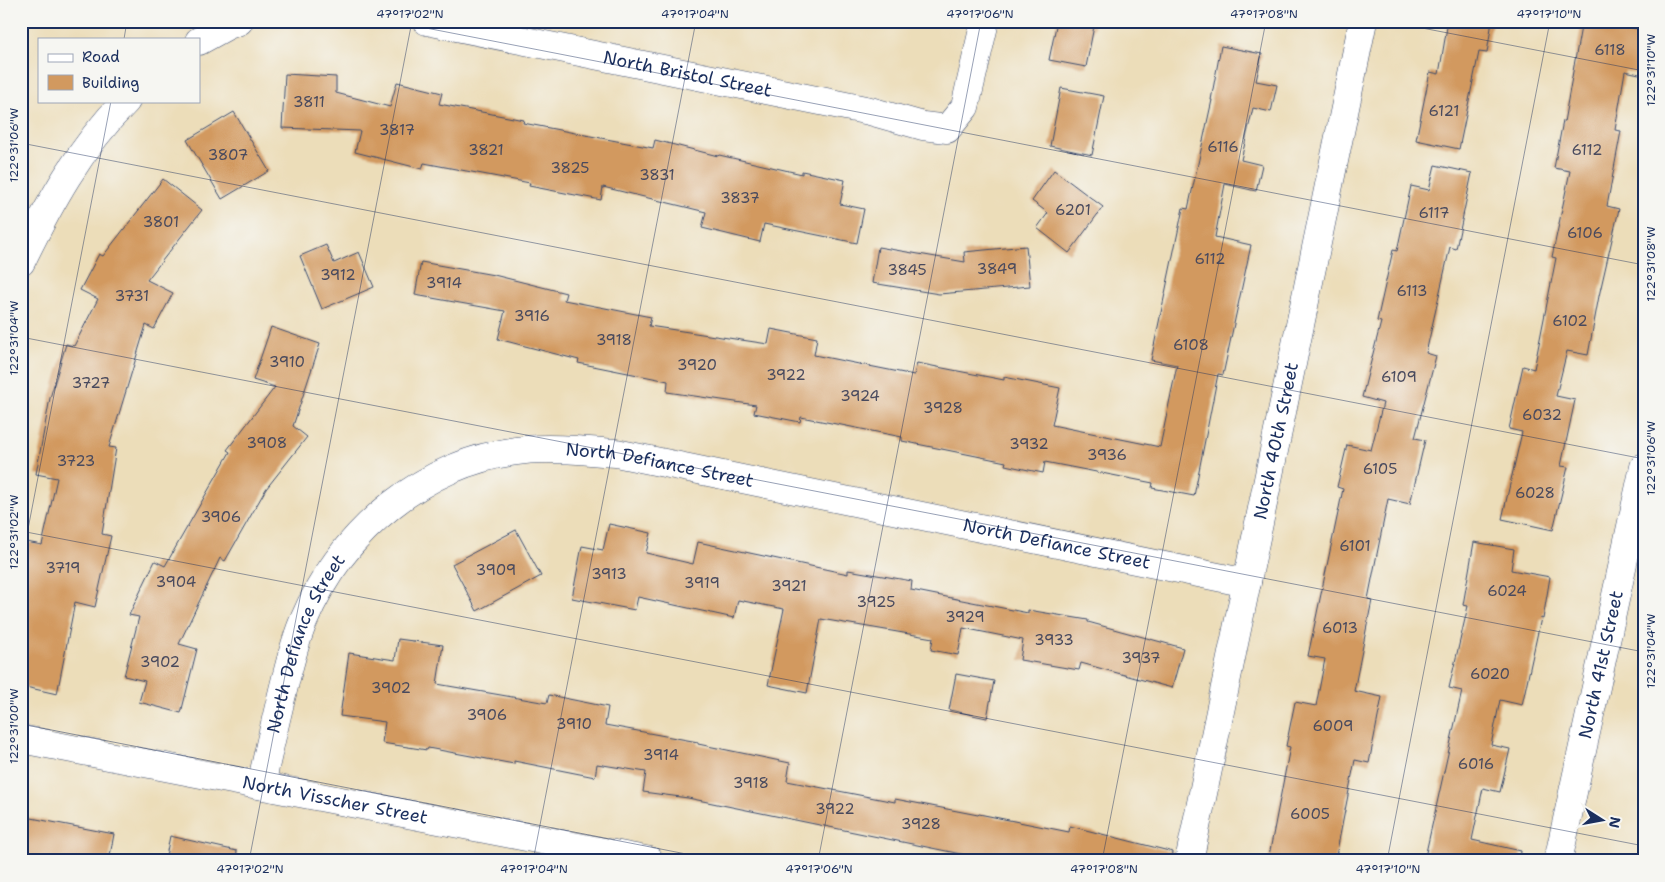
<svg xmlns="http://www.w3.org/2000/svg" width="1665" height="882" font-family="'Shantell Sans',sans-serif">
  <style>
    .building { fill: #d2995f }
    .lines { fill: none; stroke-linecap: round; stroke-linejoin: round }
    .minor-casing { stroke: #3a496c; stroke-width: 29 }
    .minor { stroke: #fff; stroke-width: 28 }
    .ticks { fill: none; stroke: #1b2f5e; stroke-width: 1; stroke-opacity: 0.45 }
    .labels { text-anchor: middle; stroke-width: 5; stroke-linejoin: round; paint-order: stroke }
    .number-label { font-size: 15px; fill: #494a5e }
    .street-label { font-size: 18px; fill: #1b2f5e; stroke: #f6f6f2 }
    .neatline { fill: none; stroke: #1b2f5e; stroke-width: 2 }
    .ticks-label { font-size: 12px; text-anchor: middle; fill: #1b2f5e }
  </style>
  <rect width="100%" height="100%" fill="#f6f6f2"/>
  <filter id="ink" filterUnits="userSpaceOnUse"><feTurbulence type="fractalNoise" baseFrequency=".02" numOctaves="2"/><feDisplacementMap in="SourceGraphic" scale="10" xChannelSelector="R" yChannelSelector="G"/><feConvolveMatrix kernelMatrix="1 2 1 2 8 2 1 2 1" color-interpolation-filters="sRGB"/></filter>
  <filter id="wash" filterUnits="userSpaceOnUse"><feTurbulence type="fractalNoise" baseFrequency=".0096" numOctaves="4" result="noise"/><feDisplacementMap in="SourceGraphic" scale="20" xChannelSelector="R" yChannelSelector="G"/><feGaussianBlur stdDeviation="1.12" result="paint"/><feColorMatrix in="noise" values="0 0 0 0 0 0 0 0 0 0 0 0 0 0 0 0 0 1.4 0 .05"/><feComposite in="paint" operator="in"/></filter>
  <g filter="url(#wash)">
    <rect width="100%" height="100%" fill="#ecddb9"/>
    <g id="blocks">
      <g class="building">
        <polygon points="1057,21 1095,21 1086,67 1049,60"/>
        <polygon points="1448,21 1492,21 1487,53 1479,52 1459,149 1416,140 1430,72 1439,74"/>
        <polygon points="1582,21 1596,21 1644,30 1644,75 1625,71 1615,130 1621,131 1607,206 1619,209 1599,296 1588,355 1567,351 1556,396 1575,400 1561,466 1568,467 1553,530 1502,519 1522,432 1509,429 1523,366 1534,369 1556,258 1552,257 1570,171 1554,168 1563,121 1564,122"/>
        <polygon points="1221,46 1262,54 1256,81 1277,85 1271,112 1253,108 1241,160 1262,165 1256,191 1225,184 1215,237 1251,245 1223,375 1218,374 1194,496 1152,488 1153,483 1045,462 1043,473 1005,465 1006,462 902,441 902,437 801,417 800,422 754,413 756,405 667,392 668,381 578,363 579,360 498,339 505,311 415,295 421,262 494,275 566,293 564,300 651,317 649,326 768,344 771,329 817,338 814,355 914,375 917,363 1004,380 1004,377 1060,388 1052,425 1160,447 1177,365 1151,360 1183,208 1188,209 1212,100 1211,100"/>
        <polygon points="285,74 336,77 336,93 390,107 397,82 442,93 439,104 524,120 523,123 653,148 655,140 718,156 719,155 802,174 802,171 845,180 840,204 864,209 857,243 764,224 760,242 702,228 706,212 603,187 601,200 529,186 530,183 424,163 422,169 355,152 360,131 282,128"/>
        <polygon points="1061,88 1104,96 1092,155 1050,146"/>
        <polygon points="234,112 269,171 222,199 187,140"/>
        <polygon points="1435,165 1472,173 1456,249 1450,247 1426,353 1436,356 1415,438 1425,440 1410,504 1388,499 1368,599 1372,600 1354,691 1382,697 1369,763 1355,760 1335,861 1268,861 1290,747 1286,746 1295,702 1316,706 1325,659 1308,656 1343,489 1337,487 1347,445 1371,450 1383,403 1362,397 1381,322 1377,321 1393,250 1397,251 1411,186 1429,190"/>
        <polygon points="1054,170 1103,207 1069,253 1037,228 1048,213 1032,201"/>
        <polygon points="163,179 202,210 147,280 173,293 154,329 146,325 109,447 116,448 102,534 111,536 95,607 75,602 57,694 21,686 21,541 42,545 57,478 36,474 50,398 66,344 74,346 98,299 80,290 99,254 103,256"/>
        <polygon points="326,245 334,263 359,252 374,287 322,309 300,256"/>
        <polygon points="1026,246 1030,286 939,294 872,283 878,247 965,262 964,252"/>
        <polygon points="271,327 320,344 293,426 307,437 266,489 225,561 220,558 179,644 197,649 181,713 139,702 145,681 124,676 139,617 129,615 155,561 165,566 230,452 227,450 275,387 253,380"/>
        <polygon points="609,524 651,533 646,553 693,564 698,542 848,574 848,570 912,581 911,590 1028,613 1028,610 1088,620 1088,622 1183,648 1172,688 1081,663 1079,670 1020,660 1023,640 963,628 958,655 931,650 933,638 821,619 807,693 768,685 784,609 738,600 734,618 638,597 635,610 572,598 582,546 603,550"/>
        <polygon points="516,530 541,576 477,611 452,564"/>
        <polygon points="1474,542 1514,549 1511,570 1550,577 1543,619 1541,618 1522,705 1500,700 1491,745 1510,749 1500,792 1483,788 1472,840 1521,851 1520,861 1442,861 1425,857 1462,691 1449,688 1468,606 1463,605"/>
        <polygon points="398,639 443,645 437,684 547,703 549,695 608,707 605,725 698,742 698,744 790,763 787,781 895,802 895,799 978,815 979,814 1069,832 1070,826 1173,852 1172,861 995,861 688,798 643,792 646,772 597,764 595,777 514,761 514,764 428,748 427,750 382,743 385,722 340,716 349,653 395,660"/>
        <polygon points="956,674 994,681 987,718 949,710"/>
        <polygon points="21,816 114,834 109,861 21,861"/>
        <polygon points="170,836 237,851 236,861 165,861"/>
      </g>
    </g>
  </g>
  <g filter="url(#ink)">
    <use href="#blocks" fill-opacity="0" stroke="#3a496c" stroke-width="1"/>
    <g class="lines">
      <g class="minor-casing">
        <g id="minor">
          <path id="s1" d="M427 21 870 111 923 126 947 129 965 107 985 21"/>
          <polyline points="199,41 228,25 239,21"/>
          <path d="M21 262C49 204 80 147 126 101"/>
          <path id="s2" d="M21 739 650 861"/>
          <path id="s3" d="M261 785C269 749 277 714 286 678 291 659 296 638 304 620 342 530 426 460 525 450 555 447 586 451 616 453L1247 583"/>
          <path id="s4" d="M1189 861 1363 21"/>
          <path id="s5" d="M1558 861 1644 467"/>
        </g>
      </g>
      <use href="#minor" class="minor"/>
    </g>
  </g>
  <path class="ticks" d="M390 21 1644 265M1386 21 1644 71M124 39 127 21M21 143 1644 459M21 337 1644 652M21 531 1644 846M21 565 111 101M21 724 722 861M249 861 412 21M533 861 696 21M818 861 981 21M1102 861 1266 21M1387 861 1550 21"/>
  <g class="labels">
    <g class="number-label">
      <text x="1610" y="55">6118</text>
      <text x="309" y="107">3811</text>
      <text x="1444" y="116">6121</text>
      <text x="397" y="135">3817</text>
      <text x="1223" y="152">6116</text>
      <text x="486" y="155">3821</text>
      <text x="1587" y="155">6112</text>
      <text x="228" y="160">3807</text>
      <text x="570" y="173">3825</text>
      <text x="657" y="180">3831</text>
      <text x="740" y="203">3837</text>
      <text x="1073" y="215">6201</text>
      <text x="1434" y="218">6117</text>
      <text x="161" y="227">3801</text>
      <text x="1585" y="238">6106</text>
      <text x="1210" y="264">6112</text>
      <text x="997" y="274">3849</text>
      <text x="907" y="275">3845</text>
      <text x="338" y="280">3912</text>
      <text x="444" y="288">3914</text>
      <text x="1412" y="296">6113</text>
      <text x="132" y="301">3731</text>
      <text x="532" y="321">3916</text>
      <text x="1570" y="326">6102</text>
      <text x="614" y="345">3918</text>
      <text x="1191" y="350">6108</text>
      <text x="287" y="367">3910</text>
      <text x="697" y="370">3920</text>
      <text x="786" y="380">3922</text>
      <text x="1399" y="382">6109</text>
      <text x="91" y="388">3727</text>
      <text x="860" y="401">3924</text>
      <text x="943" y="413">3928</text>
      <text x="1542" y="420">6032</text>
      <text x="267" y="448">3908</text>
      <text x="1029" y="449">3932</text>
      <text x="1107" y="460">3936</text>
      <text x="76" y="466">3723</text>
      <text x="1380" y="474">6105</text>
      <text x="1535" y="498">6028</text>
      <text x="221" y="522">3906</text>
      <text x="1355" y="551">6101</text>
      <text x="63" y="573">3719</text>
      <text x="496" y="575">3909</text>
      <text x="609" y="579">3913</text>
      <text x="176" y="587">3904</text>
      <text x="702" y="588">3919</text>
      <text x="789" y="591">3921</text>
      <text x="1507" y="596">6024</text>
      <text x="876" y="607">3925</text>
      <text x="965" y="622">3929</text>
      <text x="1340" y="633">6013</text>
      <text x="1054" y="645">3933</text>
      <text x="1141" y="663">3937</text>
      <text x="160" y="667">3902</text>
      <text x="1490" y="679">6020</text>
      <text x="391" y="693">3902</text>
      <text x="487" y="720">3906</text>
      <text x="574" y="729">3910</text>
      <text x="1333" y="731">6009</text>
      <text x="661" y="760">3914</text>
      <text x="1476" y="769">6016</text>
      <text x="751" y="788">3918</text>
      <text x="835" y="814">3922</text>
      <text x="1310" y="819">6005</text>
      <text x="921" y="829">3928</text>
    </g>
    <g class="street-label">
      <text dy="6" stroke="none"><textPath href="#s1" startOffset="266">North Bristol Street</textPath></text>
      <text dy="6" stroke="none"><textPath href="#s4" startOffset="429">North 40th Street</textPath></text>
      <text dy="6" stroke="none"><textPath href="#s3" startOffset="599">North Defiance Street</textPath></text>
      <text dy="6" stroke="none"><textPath href="#s3" startOffset="1004">North Defiance Street</textPath></text>
      <text dy="6" stroke="none"><textPath href="#s3" startOffset="149">North Defiance Street</textPath></text>
      <text dy="6" stroke="none"><textPath href="#s5" startOffset="201">North 41st Street</textPath></text>
      <text dy="6" stroke="none"><textPath href="#s2" startOffset="320">North Visscher Street</textPath></text>
    </g>
  </g>
  <rect width="1665" height="882" fill="none" stroke="#f6f6f2" stroke-width="55"/>
  <rect x="38" y="38" width="162" height="65" fill="#f6f6f2" stroke="#9ea6b7"/>
  <rect x="48" y="54" width="25" height="8" fill="#ffffff" stroke="#9ea6b7"/>
  <text x="82" y="62" font-size="15" fill="#1b2f5e">Road</text>
  <rect x="48" y="75" width="25" height="15" fill="#d2995f" stroke="#9ea6b7"/>
  <text x="82" y="88" font-size="15" fill="#1b2f5e">Building</text>
  <g transform="translate(1602 820) rotate(101)" stroke="#f6f6f2" stroke-width="4" paint-order="stroke">
  <path d="M0-4L9 19L0 12L-9 19Z" fill="#1b2f5e"/>
  <text y="-8" font-size="14" font-weight="bold" text-anchor="middle" fill="#1b2f5e">N</text>
  </g>
  <rect x="28" y="28" width="1610" height="826" class="neatline"/>
  <g class="ticks-label">
    <text x="410" y="18">47°17'02"N</text>
    <text x="695" y="18">47°17'04"N</text>
    <text x="980" y="18">47°17'06"N</text>
    <text x="1264" y="18">47°17'08"N</text>
    <text x="1549" y="18">47°17'10"N</text>
    <text transform="translate(1651 70) rotate(-90)" y="4">122°31'10"W</text>
    <text transform="translate(14 145) rotate(-90)" y="4">122°31'06"W</text>
    <text transform="translate(1651 264) rotate(-90)" y="4">122°31'08"W</text>
    <text transform="translate(14 338) rotate(-90)" y="4">122°31'04"W</text>
    <text transform="translate(1651 458) rotate(-90)" y="4">122°31'06"W</text>
    <text transform="translate(14 532) rotate(-90)" y="4">122°31'02"W</text>
    <text transform="translate(1651 651) rotate(-90)" y="4">122°31'04"W</text>
    <text transform="translate(14 726) rotate(-90)" y="4">122°31'00"W</text>
    <text x="250" y="873">47°17'02"N</text>
    <text x="534" y="873">47°17'04"N</text>
    <text x="819" y="873">47°17'06"N</text>
    <text x="1104" y="873">47°17'08"N</text>
    <text x="1388" y="873">47°17'10"N</text>
  </g>
</svg>
